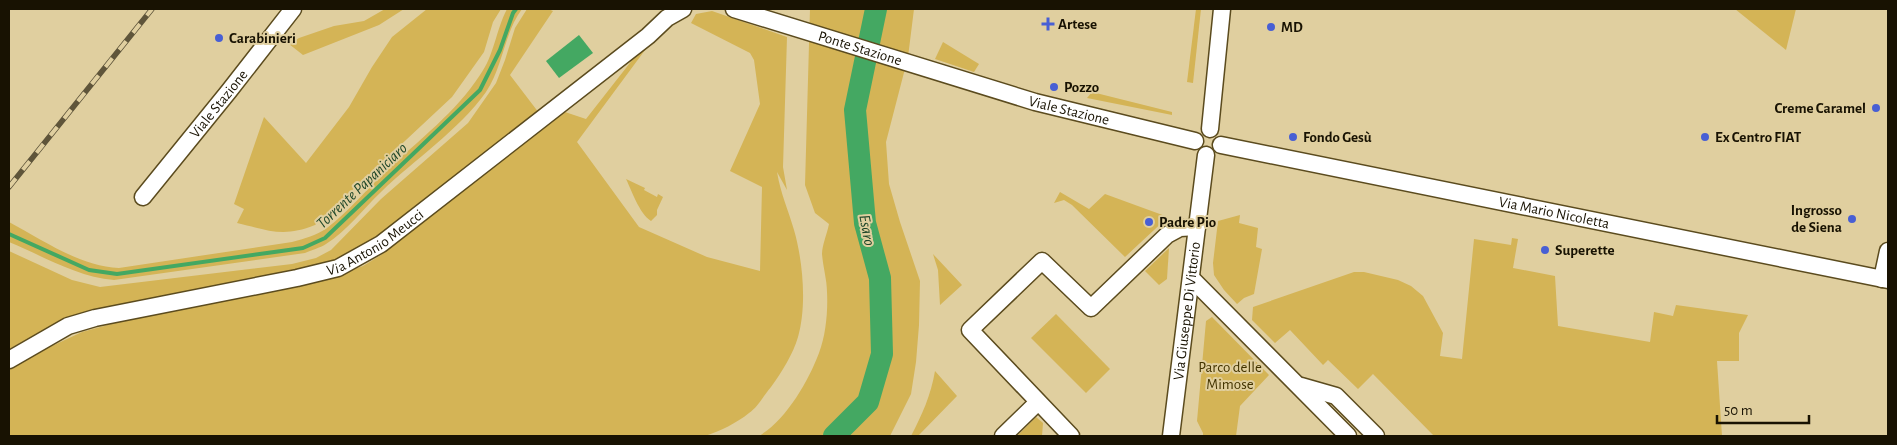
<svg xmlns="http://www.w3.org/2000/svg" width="1897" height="445" font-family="'Alegreya Sans',sans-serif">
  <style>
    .green { fill: #d4b456 }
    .water { fill: #44a862 }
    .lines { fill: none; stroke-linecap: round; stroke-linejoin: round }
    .stream { stroke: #44a862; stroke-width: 4 }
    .river { stroke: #44a862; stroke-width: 22 }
    .minor-casing { stroke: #5b4b1e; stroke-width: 19 }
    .minor { stroke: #fff; stroke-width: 16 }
    .rail-casing { stroke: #5f553a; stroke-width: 5.5 }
    .rail { stroke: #e0cf9f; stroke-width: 4; stroke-dasharray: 11; stroke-linecap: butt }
    .poi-dot { fill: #485fd4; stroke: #e0cf9f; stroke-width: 2 }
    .labels { text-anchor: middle; stroke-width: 4; stroke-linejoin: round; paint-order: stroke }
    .poi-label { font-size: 15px; font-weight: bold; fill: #181202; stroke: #e0cf9f; text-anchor: start }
    .street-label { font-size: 15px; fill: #181202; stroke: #e0cf9f }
    .park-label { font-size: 15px; fill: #433400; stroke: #e0cf9f }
    .water-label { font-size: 16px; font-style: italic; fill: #1e4629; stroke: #e0cf9f }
  </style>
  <rect width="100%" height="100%" fill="#e0cf9f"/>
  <g class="green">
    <polygon points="385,9 404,9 379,25 303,55 289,44 299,38 334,26 364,21"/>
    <path d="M427 9H501L493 22 484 52 452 97 315 225C283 238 268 230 237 223L244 209 234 204 264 117 306 163 349 107 372 67 392 37Z"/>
    <path d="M507 9H522C504 33 503 67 486 92 458 131 415 159 381 192 363 209 347 231 326 244 320 248 311 250 305 253L114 280C77 277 43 256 9 242V222C43 240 79 266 119 268L292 242C304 239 317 235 327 228 349 211 367 189 387 170 419 140 456 112 480 75 494 56 496 30 507 9Z"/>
    <polygon points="527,9 548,9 553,11 510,75 539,113 371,243 342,258 321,265 55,325 9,349 9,251 72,280 100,287 292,264 316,258 331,250 381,199 468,123 496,83 505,60 515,28"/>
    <path d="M810 9H914L908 57 886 142 889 184 900 222 920 281 919 325 916 362 911 394 890 436H759C786 420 808 382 819 353 826 335 828 311 827 292 827 280 823 267 822 254 822 245 827 234 829 224L815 213 805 185Z"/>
    <polygon points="1196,9 1201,9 1193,83 1187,82"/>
    <polygon points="1735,9 1796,9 1786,50"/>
    <path d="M712 11 787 37 783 167 787 190 777 172C781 195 788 209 794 230 803 261 807 306 798 337 793 354 782 372 771 387 764 395 758 407 749 413 737 423 720 431 705 436H9V370L24 359 82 332 115 323 315 283 363 266 381 255 565 112 586 119 633 59 648 46 577 142 639 227 707 257 760 271 762 187 730 171 760 104 754 60 750 53 691 23 696 14Z"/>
    <polygon points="943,42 979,64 974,72 935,59"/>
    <polygon points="1092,92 1172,112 1172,115 1087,98"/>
    <path d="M626 179 645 188 644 190 657 197 658 194 663 197 657 210V215L651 221C639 213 632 191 626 179Z"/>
    <polygon points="1060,192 1089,209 1105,194 1168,217 1125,257 1072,205 1064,200 1054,203"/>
    <polygon points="1240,215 1239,223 1258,228 1256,247 1262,249 1254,294 1244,298 1237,304 1224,290 1214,275 1213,263 1218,221"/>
    <polygon points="1512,238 1518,239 1513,268 1555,276 1558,326 1650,342 1654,312 1673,316 1676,305 1748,315 1739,333 1739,361 1717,361 1722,436 1434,436 1373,374 1358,389 1328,360 1323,365 1290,330 1275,343 1252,320 1253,307 1354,272 1364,272 1398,280 1411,286 1423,296 1443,333 1440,356 1462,359 1474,239 1511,245"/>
    <polygon points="1169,248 1167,279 1159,285 1145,271"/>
    <polygon points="933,254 962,285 940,305 938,270"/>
    <polygon points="1056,314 1110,369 1086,393 1031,338"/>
    <polygon points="1212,317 1269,375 1240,406 1236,436 1203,436 1203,433 1197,421 1206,321"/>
    <path d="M935 371 957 396 918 436H911C922 415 931 395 935 371Z"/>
    <polygon points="1036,417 1043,423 1042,436 1017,436"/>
  </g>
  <polygon class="water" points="579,35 593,53 559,78 546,61"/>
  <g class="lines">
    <polyline class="stream" points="9,234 89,270 117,274 303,248 325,238 480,90 500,50 513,13 516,9"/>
    <polyline class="river" points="834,436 868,402 882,354 880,278 865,223 855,110 876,9"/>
    <g class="minor-casing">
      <g id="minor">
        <path id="s1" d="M734 9 1035 102 1195 141"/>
        <polyline points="1210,129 1222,9"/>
        <path id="s2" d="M1221 145 1888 280"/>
        <path id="s3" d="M143 197 229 91 293 9"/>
        <polyline points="1191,278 1348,436"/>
        <polyline points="1882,279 1888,251"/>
        <path id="s4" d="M9 360 68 326 95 318 297 278 338 268 381 244 648 36 667 18 683 9"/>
        <polyline points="1301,386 1336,396 1376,436"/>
        <polyline points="1003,436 1038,402"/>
        <polyline points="1071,436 970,330 1042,261 1091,308 1167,235 1180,228 1197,227"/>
        <path id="s5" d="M1171 436 1206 155"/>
      </g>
    </g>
    <use href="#minor" class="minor"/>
    <g class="rail-casing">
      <polyline id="rail" points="9,187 152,9"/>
    </g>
    <use href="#rail" class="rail"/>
  </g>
  <g class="poi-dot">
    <path d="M1045.5 16.5h5v5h5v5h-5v5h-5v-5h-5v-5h5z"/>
    <circle cx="1271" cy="27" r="5"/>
    <circle cx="219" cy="38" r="5"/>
    <circle cx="1054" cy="87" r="5"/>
    <circle cx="1876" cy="108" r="5"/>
    <circle cx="1293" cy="137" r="5"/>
    <circle cx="1705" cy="137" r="5"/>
    <circle cx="1852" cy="219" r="5"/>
    <circle cx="1149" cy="222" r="5"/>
    <circle cx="1545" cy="250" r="5"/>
  </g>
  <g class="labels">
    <g class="poi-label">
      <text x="1058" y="29">Artese</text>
      <text x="1281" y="32">MD</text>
      <text x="229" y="43">Carabinieri</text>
      <text x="1064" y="92">Pozzo</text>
      <text x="1866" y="113" text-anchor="end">Creme Caramel</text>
      <text x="1303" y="142">Fondo Gesù</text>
      <text x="1715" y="142">Ex Centro FIAT</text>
      <text x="1842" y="215" text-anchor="end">Ingrosso<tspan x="1842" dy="17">de Siena</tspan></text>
      <text x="1159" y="227">Padre Pio</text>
      <text x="1555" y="255">Superette</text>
    </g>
    <g class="street-label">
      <text dy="5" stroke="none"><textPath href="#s1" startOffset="132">Ponte Stazione</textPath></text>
      <text dy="5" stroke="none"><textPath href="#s3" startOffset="120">Viale Stazione</textPath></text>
      <text dy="5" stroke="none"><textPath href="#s1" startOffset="350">Viale Stazione</textPath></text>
      <text dy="5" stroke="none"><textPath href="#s2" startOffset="340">Via Mario Nicoletta</textPath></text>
      <text dy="5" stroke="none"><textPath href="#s4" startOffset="389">Via Antonio Meucci</textPath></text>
      <text dy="5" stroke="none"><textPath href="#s5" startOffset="126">Via Giuseppe Di Vittorio</textPath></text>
    </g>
    <g class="park-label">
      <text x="1230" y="372">Parco delle<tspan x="1230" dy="17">Mimose</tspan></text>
    </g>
    <g class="water-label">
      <text transform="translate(361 185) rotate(-43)" y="6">Torrente Papaniciaro</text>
      <text transform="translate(868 230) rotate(79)" y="6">Esaro</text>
    </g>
  </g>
  <rect width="1897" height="445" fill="none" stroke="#181202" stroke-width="20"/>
  <path d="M1717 415v8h92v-8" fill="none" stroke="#181202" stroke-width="2.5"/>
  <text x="1724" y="415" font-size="15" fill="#181202" stroke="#e0cf9f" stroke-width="4" paint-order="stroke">50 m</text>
</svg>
